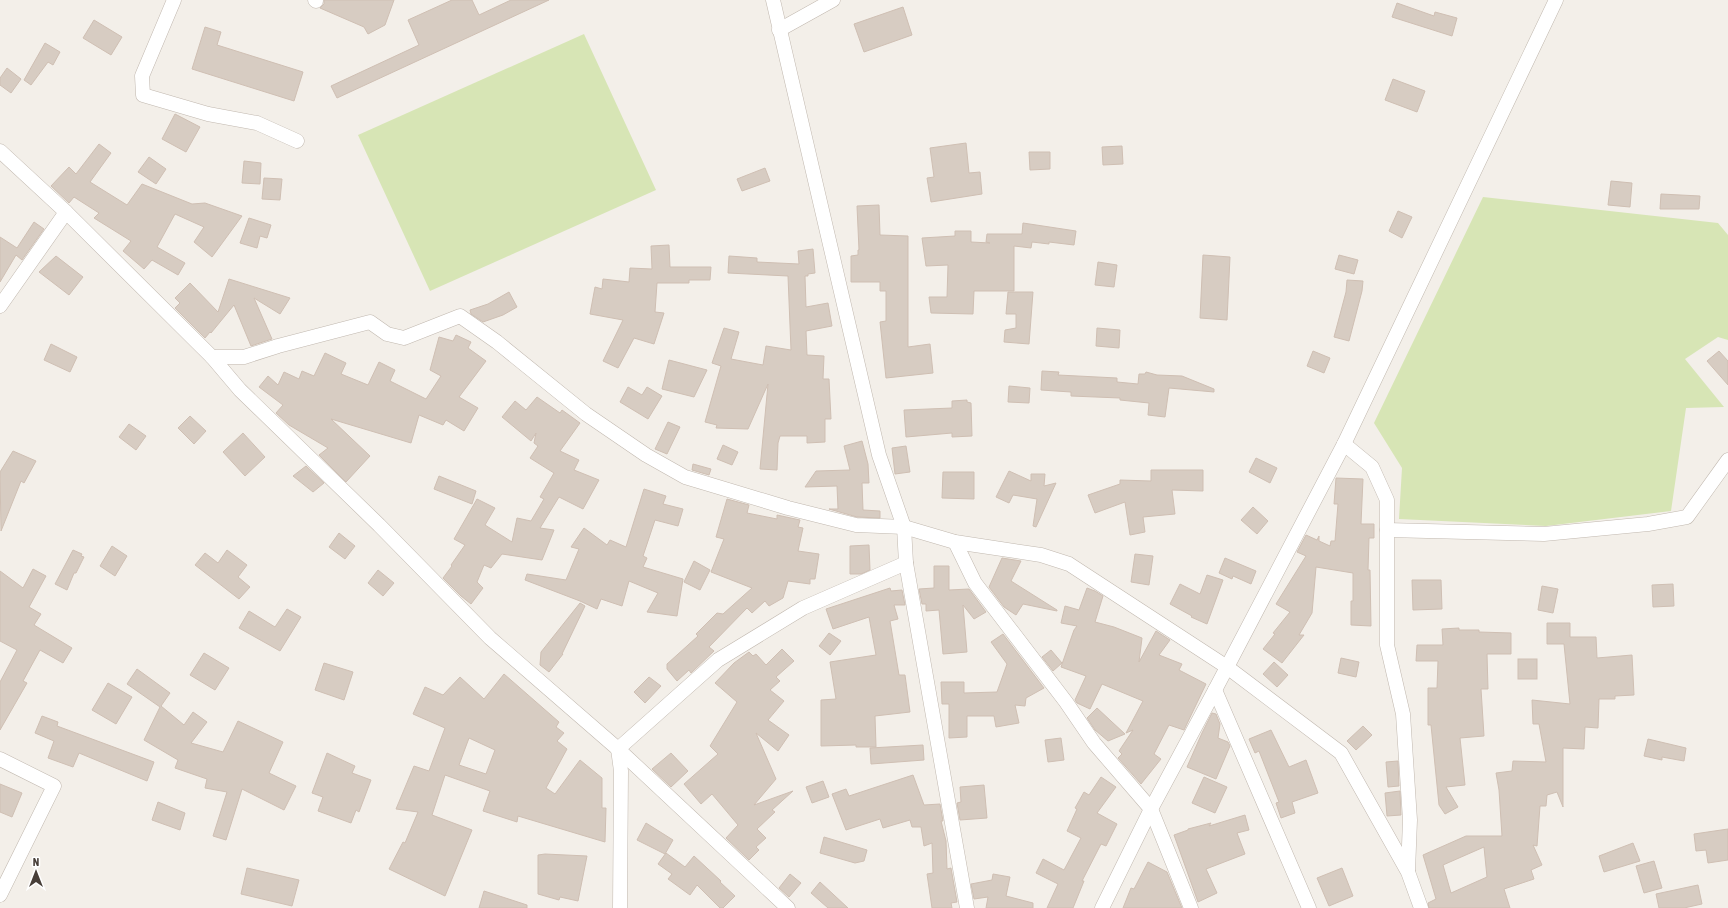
<svg xmlns="http://www.w3.org/2000/svg" width="1728" height="908" font-family="'Asap Condensed',sans-serif">
  <style>
    .green { fill: #d7e5b5 }
    .building { fill: #d7ccc2; stroke: #cfbfb3; fill-rule: evenodd }
    .lines { fill: none; stroke-linecap: round; stroke-linejoin: round }
    .street-casing { stroke: #c1b8af; stroke-width: 15 }
    .street { stroke: #fff; stroke-width: 14 }
  </style>
  <rect width="100%" height="100%" fill="#f3efe9"/>
  <g class="green">
    <polygon points="584,34 656,190 430,291 358,135"/>
    <polygon points="1483,197 1718,223 1728,235 1728,340 1718,337 1685,359 1724,407 1686,408 1671,511 1546,526 1399,519 1402,468 1374,423"/>
  </g>
  <g class="building">
    <polygon points="324,0 394,0 385,25 368,34 364,27 320,8 324,4"/>
    <polygon points="452,0 472,0 479,15 511,0 549,0 337,98 331,86 419,45 408,20"/>
    <polygon points="1397,3 1434,16 1435,12 1457,18 1452,36 1392,17"/>
    <polygon points="903,7 912,35 864,52 854,24"/>
    <polygon points="94,20 122,37 111,55 83,38"/>
    <polygon points="205,27 221,32 217,45 303,72 294,101 192,69"/>
    <polygon points="45,43 60,52 53,65 48,62 31,85 24,80"/>
    <polygon points="7,68 21,79 11,93 0,85 0,78"/>
    <polygon points="1393,79 1425,91 1417,112 1385,100"/>
    <polygon points="175,114 200,127 186,152 162,139"/>
    <polygon points="966,143 969,173 980,172 982,194 931,202 927,178 934,177 930,148"/>
    <polygon points="99,144 111,153 90,182 127,205 142,184 192,204 205,203 242,216 212,257 194,242 204,227 175,214 157,247 185,263 178,275 152,260 144,269 123,251 131,241 94,218 99,213 74,197 69,203 51,186 69,167 76,174"/>
    <polygon points="1122,146 1123,164 1103,165 1102,147"/>
    <polygon points="1029,152 1050,152 1050,169 1030,170"/>
    <polygon points="149,157 166,169 156,184 138,172"/>
    <polygon points="244,161 261,163 260,184 242,183"/>
    <polygon points="765,168 770,181 742,191 737,179"/>
    <polygon points="264,178 282,179 280,200 262,199"/>
    <polygon points="1611,181 1632,183 1630,207 1608,205"/>
    <polygon points="1661,194 1700,196 1699,209 1660,209"/>
    <polygon points="879,205 880,235 908,236 908,347 930,344 933,373 886,378 880,322 886,321 886,291 880,291 880,282 851,282 851,256 858,255 858,250 859,250 857,206"/>
    <polygon points="1398,211 1412,217 1402,238 1389,231"/>
    <polygon points="249,218 271,225 267,238 260,236 257,248 240,243"/>
    <polygon points="34,222 44,229 22,260 16,255 0,282 0,237 17,248"/>
    <polygon points="1023,223 1076,231 1074,245 1049,242 1049,244 1032,242 1031,248 1014,246 1014,291 974,291 973,314 931,313 929,297 947,297 948,265 926,266 922,238 955,236 955,231 971,231 971,242 990,243 986,242 987,234 1022,234"/>
    <polygon points="669,245 670,267 711,267 710,280 689,280 689,283 657,283 655,312 664,313 654,344 634,338 618,368 603,361 623,320 590,314 595,287 602,289 603,279 629,282 630,268 652,269 651,246"/>
    <polygon points="813,249 815,273 808,274 808,276 805,276 806,307 828,303 832,326 806,331 807,355 824,356 823,379 829,379 831,419 825,419 825,442 807,443 807,436 780,436 778,443 777,470 760,469 768,384 748,429 716,428 717,425 705,422 721,366 712,363 724,328 739,332 731,359 763,365 766,346 791,350 788,276 728,273 729,256 757,258 757,262 799,264 798,251"/>
    <polygon points="1203,255 1230,257 1227,320 1200,318"/>
    <polygon points="1339,255 1358,260 1354,274 1335,269"/>
    <polygon points="56,256 83,277 69,295 39,272"/>
    <polygon points="1098,262 1117,265 1114,287 1095,285"/>
    <polygon points="229,279 290,298 280,314 254,298 272,339 251,346 234,305 211,333 210,332 205,338 175,308 180,303 175,298 190,283 218,312"/>
    <polygon points="1347,280 1363,281 1362,291 1349,341 1334,337 1346,292"/>
    <polygon points="509,292 517,307 503,315 483,322 471,314 470,310 488,304"/>
    <polygon points="1008,292 1033,292 1029,344 1004,342 1005,330 1016,328 1016,314 1006,314"/>
    <polygon points="1097,328 1120,330 1119,348 1096,346"/>
    <polygon points="456,335 471,342 468,348 486,361 459,397 478,408 464,431 446,420 443,425 419,415 411,443 331,419 370,456 346,482 319,455 328,448 289,425 276,413 283,405 259,387 268,376 278,385 284,372 299,379 302,371 314,376 325,353 346,363 341,374 368,385 379,362 395,370 390,381 426,399 441,376 430,370 439,337 453,341"/>
    <polygon points="51,344 77,357 70,372 44,360"/>
    <polygon points="1313,351 1330,358 1324,373 1307,366"/>
    <polygon points="1719,351 1728,361 1728,385 1707,361"/>
    <polygon points="669,360 707,370 694,397 662,389"/>
    <polygon points="1042,371 1059,372 1058,375 1117,378 1117,382 1138,384 1139,374 1145,374 1146,372 1157,375 1182,376 1214,389 1214,392 1169,388 1165,417 1148,415 1149,403 1120,400 1120,398 1071,396 1071,392 1041,390"/>
    <polygon points="1009,386 1030,388 1029,403 1008,402"/>
    <polygon points="628,387 642,395 647,387 662,396 648,419 620,402"/>
    <polygon points="537,397 560,413 562,410 580,423 560,451 579,460 574,470 599,480 583,509 559,497 540,528 554,530 542,560 502,554 491,568 484,565 477,582 483,588 471,604 461,596 443,578 452,566 451,565 465,545 454,539 477,499 495,508 485,525 512,542 517,518 531,521 544,499 540,497 554,473 530,458 538,446 534,443 536,433 531,441 502,417 515,401 526,410"/>
    <polygon points="967,400 967,402 971,403 972,436 952,437 952,433 906,437 904,410 952,408 952,401"/>
    <polygon points="190,416 206,431 194,444 178,428"/>
    <polygon points="668,422 680,427 667,454 655,449"/>
    <polygon points="129,424 146,436 136,450 119,437"/>
    <polygon points="243,433 265,457 245,476 223,452"/>
    <polygon points="862,441 868,464 869,483 862,483 863,510 880,511 880,518 857,517 829,509 838,509 837,486 805,487 816,471 850,470 844,446"/>
    <polygon points="723,445 738,452 732,465 717,459"/>
    <polygon points="906,446 910,472 895,474 892,448"/>
    <polygon points="13,451 36,461 24,483 21,481 1,531 0,472"/>
    <polygon points="1256,458 1277,468 1270,483 1249,472"/>
    <polygon points="693,464 711,469 709,475 692,470"/>
    <polygon points="306,466 324,483 313,492 293,476"/>
    <polygon points="1151,470 1203,470 1203,491 1172,490 1175,514 1143,517 1145,532 1130,535 1125,502 1095,513 1088,495 1120,484 1120,480 1151,481"/>
    <polygon points="1009,471 1031,481 1031,474 1045,474 1044,486 1056,483 1036,527 1033,526 1037,499 1013,495 1009,503 996,497"/>
    <polygon points="943,472 974,472 974,499 942,498"/>
    <polygon points="439,476 476,491 472,504 434,489"/>
    <polygon points="1336,478 1363,479 1361,524 1374,524 1374,538 1369,538 1368,570 1370,570 1371,626 1351,625 1351,601 1353,601 1353,573 1316,567 1312,613 1299,635 1304,635 1282,663 1263,649 1275,634 1273,633 1290,612 1276,604 1306,556 1297,552 1306,535 1317,540 1319,536 1319,541 1330,546 1331,541 1335,541 1338,504 1334,504"/>
    <polygon points="644,489 666,496 663,504 683,509 678,526 655,520 643,556 647,558 643,567 683,579 677,616 647,612 658,593 629,581 622,606 601,599 597,609 580,601 525,580 527,574 566,580 579,549 571,547 584,528 607,545 610,540 626,547"/>
    <polygon points="727,499 749,505 747,513 777,519 777,515 800,520 798,527 803,528 798,551 819,554 815,579 810,579 810,584 788,581 783,598 769,606 765,601 752,613 747,608 709,647 714,651 691,673 689,670 677,681 667,669 667,664 698,636 696,634 717,613 723,614 752,588 711,572 724,539 716,537"/>
    <polygon points="1253,507 1268,521 1257,534 1241,520"/>
    <polygon points="339,533 355,546 345,559 329,547"/>
    <polygon points="869,545 870,570 861,574 850,574 850,546"/>
    <polygon points="112,546 127,556 115,576 100,566"/>
    <polygon points="73,550 82,554 81,556 84,557 76,573 74,573 67,590 55,584"/>
    <polygon points="227,550 247,565 238,577 250,587 239,599 195,565 205,553 218,563"/>
    <polygon points="1135,554 1153,556 1149,585 1131,582"/>
    <polygon points="1002,558 1021,561 1011,581 1057,610 1057,611 1023,604 1016,615 1004,607 989,587"/>
    <polygon points="1225,558 1256,571 1251,584 1233,576 1232,579 1219,573"/>
    <polygon points="694,561 710,570 700,590 684,582"/>
    <polygon points="934,566 949,566 949,590 969,589 986,612 974,619 963,605 967,652 943,654 939,610 926,611 926,604 922,604 919,589 934,588"/>
    <polygon points="33,569 46,576 29,607 41,614 34,625 72,648 63,663 40,650 23,681 27,683 0,730 0,682 17,650 0,641 0,571 23,588"/>
    <polygon points="378,570 394,583 383,596 368,583"/>
    <polygon points="1207,575 1223,580 1207,624 1191,617 1192,616 1170,604 1180,584 1200,594"/>
    <polygon points="1412,580 1441,580 1442,609 1413,610"/>
    <polygon points="1673,584 1674,606 1653,607 1652,585"/>
    <polygon points="1542,586 1558,589 1553,613 1538,610"/>
    <polygon points="890,588 891,591 902,590 905,605 894,605 898,619 890,621 899,675 905,675 910,712 875,716 876,747 856,747 856,745 821,746 821,700 836,699 830,662 876,655 869,617 833,629 826,609"/>
    <polygon points="1087,588 1095,591 1103,596 1095,622 1114,627 1142,638 1139,662 1156,631 1170,640 1159,655 1182,664 1179,670 1206,684 1184,730 1169,725 1154,754 1161,759 1141,784 1118,758 1122,754 1119,751 1133,730 1126,733 1143,701 1102,684 1090,709 1077,703 1075,700 1086,676 1061,667 1074,630 1077,626 1061,623 1065,606 1079,610"/>
    <polygon points="580,603 585,606 562,654 563,654 549,672 540,665 541,652"/>
    <polygon points="287,609 301,617 280,651 239,628 249,611 275,627"/>
    <path d="M1547 623H1570V637H1596L1597 658 1632 655 1634 695 1615 696V699H1599L1598 728 1585 727 1584 749 1563 748V807L1557 792 1547 795 1546 806H1540L1537 846 1533 845 1542 865 1531 870 1534 879 1504 889 1510 908H1429L1428 903 1436 899 1423 855 1466 836H1502L1499 790 1496 773 1512 771 1513 761 1546 762 1539 724H1533L1532 700 1570 704 1564 644H1547ZM1484 847 1487 877 1451 893 1443 865Z"/>
    <polygon points="1459,628 1459,630 1479,630 1479,632 1511,633 1511,654 1487,654 1488,689 1481,689 1484,736 1460,738 1465,785 1446,787 1458,807 1445,814 1439,805 1431,725 1428,725 1428,688 1437,688 1438,661 1416,661 1417,645 1443,645 1442,629"/>
    <polygon points="829,633 841,641 830,655 819,646"/>
    <polygon points="1003,634 1044,688 1026,698 1025,706 1015,705 1019,723 996,727 994,716 967,716 967,737 949,738 949,704 942,704 941,682 964,682 964,693 997,692 1007,664 991,642"/>
    <polygon points="782,649 794,661 776,677 780,681 770,690 784,701 768,720 789,735 778,751 756,733 776,779 754,805 793,791 772,810 775,812 757,829 766,838 756,847 759,850 749,860 726,838 738,825 712,794 701,804 684,784 718,754 710,746 737,702 715,683 734,663 749,652 753,656 756,654 766,665"/>
    <polygon points="1051,650 1062,663 1053,671 1042,657"/>
    <polygon points="204,653 229,668 215,690 190,675"/>
    <polygon points="1341,658 1359,662 1356,677 1338,673"/>
    <rect x="1518" y="659" width="19" height="20"/>
    <polygon points="1274,662 1288,675 1277,687 1263,674"/>
    <polygon points="324,663 353,672 344,700 315,690"/>
    <polygon points="137,669 170,693 161,706 184,725 193,712 207,722 191,743 223,752 238,721 283,742 269,773 296,786 284,810 242,789 226,840 213,836 227,792 205,788 207,779 175,768 178,760 144,740 160,707 127,684"/>
    <path d="M504 674 559 722 556 727 564 733 557 741 567 749 546 788 555 794 580 760 602 778V808H606L605 842 518 816 517 822 483 811 490 791 445 775 432 815 472 830 445 896 389 869 403 842 405 843 418 812 396 809 414 766 429 771 445 728 413 714 425 687 443 695 460 677 484 699ZM469 738 495 750 486 774 459 765Z"/>
    <polygon points="649,677 661,686 645,703 634,692"/>
    <polygon points="108,683 132,697 116,724 92,710"/>
    <polygon points="1097,708 1125,734 1108,741 1095,730 1087,718"/>
    <polygon points="1212,713 1216,714 1220,724 1218,738 1228,742 1230,746 1216,779 1187,767 1202,733"/>
    <polygon points="42,716 58,722 57,726 154,762 147,781 79,753 73,767 48,758 54,741 35,733"/>
    <polygon points="1363,726 1372,735 1356,750 1347,741"/>
    <polygon points="1271,730 1289,767 1306,760 1318,793 1292,802 1295,813 1281,818 1276,803 1279,802 1259,751 1255,753 1249,739"/>
    <polygon points="1061,738 1064,760 1048,762 1045,740"/>
    <polygon points="1648,739 1686,748 1684,761 1662,757 1662,760 1644,756"/>
    <polygon points="923,745 924,760 871,764 870,748"/>
    <polygon points="327,753 355,766 352,773 371,780 359,812 356,810 351,823 318,811 323,797 312,793"/>
    <polygon points="671,753 688,771 671,787 652,769"/>
    <polygon points="1398,761 1399,786 1388,787 1386,762"/>
    <polygon points="913,775 924,805 940,804 943,821 941,821 946,841 947,869 951,868 957,902 951,903 952,908 932,908 927,874 933,873 932,843 924,846 921,827 912,827 910,820 883,828 880,819 846,830 832,794 846,789 849,796"/>
    <polygon points="1101,777 1116,787 1097,813 1117,824 1106,846 1101,844 1082,881 1084,881 1073,908 1047,908 1058,884 1036,873 1043,859 1064,870 1081,838 1067,831 1077,809 1075,808 1084,792 1089,795"/>
    <polygon points="1204,777 1227,787 1215,813 1192,803"/>
    <polygon points="823,781 829,797 812,803 806,787"/>
    <polygon points="0,784 22,793 12,817 0,812"/>
    <polygon points="984,785 987,818 960,820 957,803 961,802 960,787"/>
    <polygon points="1400,791 1401,815 1387,816 1385,793"/>
    <polygon points="158,802 185,813 180,830 152,820"/>
    <polygon points="1245,815 1249,830 1237,833 1245,854 1206,869 1217,893 1198,902 1174,835 1188,830 1188,829 1211,823 1209,826"/>
    <polygon points="646,823 673,840 665,854 637,840"/>
    <polygon points="1728,829 1728,860 1708,863 1706,850 1696,851 1694,834"/>
    <polygon points="824,837 867,850 864,861 855,863 820,853"/>
    <polygon points="1633,843 1640,861 1604,872 1599,856"/>
    <polygon points="666,853 685,867 694,856 721,881 720,882 735,896 723,908 720,908 697,885 690,895 668,879 672,874 658,864"/>
    <polygon points="545,854 587,856 578,901 560,897 559,900 538,894 538,855"/>
    <polygon points="1654,861 1662,888 1644,893 1636,866"/>
    <polygon points="1148,862 1167,872 1182,908 1123,908 1131,888 1134,889"/>
    <polygon points="247,868 299,880 292,906 241,894"/>
    <polygon points="1342,868 1353,896 1329,906 1317,878"/>
    <polygon points="790,874 801,883 789,897 779,888"/>
    <polygon points="993,874 1010,877 1006,896 1033,903 1033,908 986,908 988,897 974,899 971,884 992,880"/>
    <polygon points="820,882 848,908 828,908 811,893"/>
    <polygon points="1698,885 1702,904 1684,908 1659,908 1656,894"/>
    <polygon points="484,891 527,905 527,908 479,908"/>
  </g>
  <g class="lines">
    <g class="street-casing">
      <g id="street">
        <polyline points="174,0 142,76 143,95 208,114 257,123 297,141"/>
        <polyline points="315,0 316,1"/>
        <polyline points="773,0 879,455 904,527 906,563 967,908"/>
        <polyline points="779,30 833,0"/>
        <polyline points="0,151 66,212 212,357 240,390 379,525 490,638 618,749 788,908"/>
        <polyline points="0,306 66,212"/>
        <polyline points="212,357 244,357 278,346 370,322 387,334 404,338 460,316 497,342 586,414 646,455 685,477 788,508 856,525 904,527 955,542 1041,555 1069,564 1227,667 1341,753 1408,872 1421,908"/>
        <polyline points="1344,444 1372,467 1387,500 1387,645 1403,714 1410,820 1408,871"/>
        <polyline points="1387,530 1544,534 1648,524 1687,517 1728,460"/>
        <polyline points="955,542 975,583 1066,702 1094,743 1151,809 1191,908"/>
        <polyline points="1215,690 1309,908"/>
        <polyline points="0,759 54,786 0,895"/>
        <polyline points="620,908 621,771 618,749 718,660 803,608 906,563"/>
        <polyline points="1102,908 1151,809 1215,690 1344,444 1556,0"/>
      </g>
    </g>
    <use href="#street" class="street"/>
  </g>
  <g transform="translate(36 872)" stroke="#ffffff" stroke-width="3" paint-order="stroke">
  <path d="M0-3L7 15L0 10L-7 15Z" fill="#473e38"/>
  <text y="-6" font-size="11" font-weight="bold" text-anchor="middle" fill="#473e38">N</text>
  </g>
</svg>
